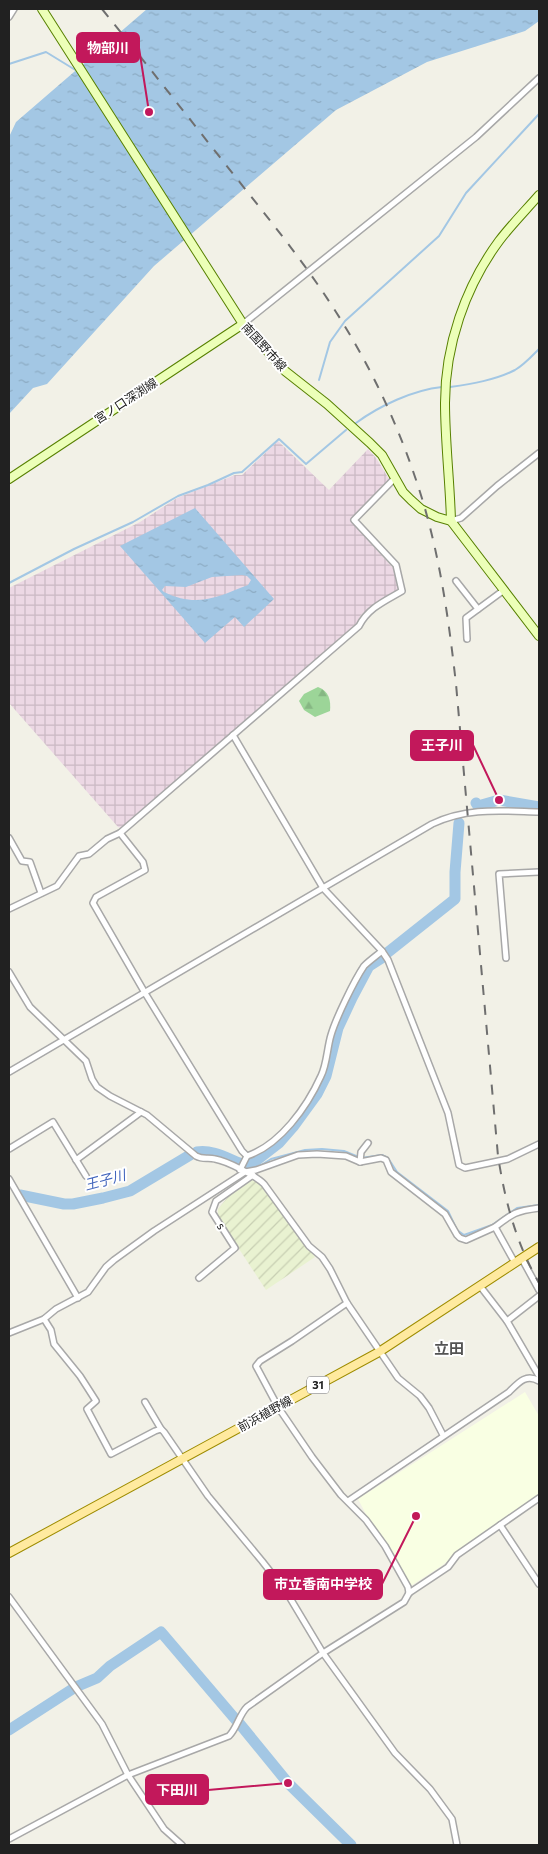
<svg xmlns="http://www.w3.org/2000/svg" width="548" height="1854" font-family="Commissioner,'Noto Sans JP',sans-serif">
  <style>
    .industrial { fill: url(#industrial-grid) }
    .education { fill: #f9ffe3 }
    .farmland { fill: url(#farmland-furrows) }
    .forest { fill: url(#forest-firs) }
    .water { fill: url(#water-ripples); fill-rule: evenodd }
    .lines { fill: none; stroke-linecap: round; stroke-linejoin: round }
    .stream { stroke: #a3c7e4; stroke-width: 2 }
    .river { stroke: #a3c7e4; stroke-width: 11 }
    .street-casing { stroke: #a8a8a8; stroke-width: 8 }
    .secondary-casing { stroke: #578000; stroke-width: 10 }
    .primary-casing { stroke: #9e8c00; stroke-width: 10 }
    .street { stroke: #fff; stroke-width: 5 }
    .secondary { stroke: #ecffb8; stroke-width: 8 }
    .primary { stroke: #ffea9f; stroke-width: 8 }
    .rail { stroke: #6f6f6f; stroke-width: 2; stroke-dasharray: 10 10; stroke-linecap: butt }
    .labels { text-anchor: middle; stroke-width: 4; stroke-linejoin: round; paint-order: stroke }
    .shield { fill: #fff; stroke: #646464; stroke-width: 1 }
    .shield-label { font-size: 11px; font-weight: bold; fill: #212121 }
    .street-label { font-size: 12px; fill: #212121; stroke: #fff }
    .water-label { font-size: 14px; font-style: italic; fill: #4265bc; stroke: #fff }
    .quarter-label { font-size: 15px; font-weight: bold; fill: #545454; stroke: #fff }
    .leader { fill: none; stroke: #c2185b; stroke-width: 2 }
    .callout-dot { fill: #c2185b; stroke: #fff; stroke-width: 2 }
    .callout { fill: #c2185b; stroke: #c2185b; stroke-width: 2 }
    .callout-label { font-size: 14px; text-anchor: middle; font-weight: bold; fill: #fff }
  </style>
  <defs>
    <pattern id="industrial-grid" width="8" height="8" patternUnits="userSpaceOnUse" patternTransform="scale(1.25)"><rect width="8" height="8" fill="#ecd8e4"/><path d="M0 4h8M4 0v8" fill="none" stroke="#cab9c3"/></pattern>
    <pattern id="farmland-furrows" width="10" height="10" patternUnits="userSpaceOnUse" patternTransform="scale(1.25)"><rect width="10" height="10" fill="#e9f2d1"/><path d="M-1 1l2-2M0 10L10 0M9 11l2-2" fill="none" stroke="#c8cfb3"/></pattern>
    <pattern id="forest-firs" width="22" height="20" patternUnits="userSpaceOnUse" patternTransform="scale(1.25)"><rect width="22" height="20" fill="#9cd598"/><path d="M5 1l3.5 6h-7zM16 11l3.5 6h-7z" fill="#86b783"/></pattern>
    <pattern id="water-ripples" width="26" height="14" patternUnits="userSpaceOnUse" patternTransform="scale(1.25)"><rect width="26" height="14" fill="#a3c7e4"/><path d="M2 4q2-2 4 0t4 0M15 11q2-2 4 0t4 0" fill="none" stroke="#8cabc3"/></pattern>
  </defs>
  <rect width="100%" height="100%" fill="#f2f1e7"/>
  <polygon class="industrial" points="278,441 329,490 368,449 376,458 389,479 350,520 393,568 398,589 373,605 361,615 357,623 122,828 118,827 9,703 9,588 140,522 177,498 235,475 242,475"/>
  <polygon class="education" points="525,1392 539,1416 539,1495 497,1523 440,1567 409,1587 387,1545 368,1518 358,1499"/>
  <polygon class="farmland" points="250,1179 259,1183 315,1257 266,1290 218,1217 218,1209 228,1197"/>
  <path class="forest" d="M318 687C329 691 331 700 330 711L315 717 304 710 299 701 304 694Z"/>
  <g class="water">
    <polygon points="147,9 539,9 539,21 525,31 427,62 336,110 154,266 47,384 33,388 9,414 9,137 16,122"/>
    <path d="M195 508 274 599 244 627 235 617 205 643 120 546ZM242 575 247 576 251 580 248 585C217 597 197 608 164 592L162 590 165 586 186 587 212 577Z"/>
  </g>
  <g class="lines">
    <g class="stream">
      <polyline points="9,64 46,52 77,71"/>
      <polyline points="319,380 330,342 345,321 439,236 466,193 539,114"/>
      <path d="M450 387C471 384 496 380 515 370 524 365 532 356 539 349"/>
      <path d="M356 423C379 406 413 390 442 387"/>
      <polyline points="9,583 74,549 133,522 178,496 208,485 234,473 242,472 279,439 306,464 346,430"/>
      <polyline points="245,1165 258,1167 271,1159 305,1150 322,1149 344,1151 361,1158 382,1155 388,1158 397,1172 448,1211 457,1230 464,1235 492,1225 517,1208 539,1205"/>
    </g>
    <g class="river">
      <polyline points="476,803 478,806 499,800 539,807"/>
      <polyline points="387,953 455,899 455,872 459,823"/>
      <path d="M197 1152C213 1149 230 1160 245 1165L257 1160 279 1143 293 1127 317 1094 326 1076 338 1028 352 998 369 966 383 957"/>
      <polyline points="20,1195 64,1204 73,1204 103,1198 130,1191 190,1155"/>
      <polyline points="78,1686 97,1678 110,1666 161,1632 236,1720"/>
      <polyline points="239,1723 288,1783 351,1845"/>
      <polyline points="9,1730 74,1688"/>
    </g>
    <g class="street-casing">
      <g id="street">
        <polyline points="9,17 14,9"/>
        <polyline points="243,324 476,137 539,78"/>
        <polyline points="451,521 461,518 497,486 539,453"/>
        <polyline points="456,581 478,609"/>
        <polyline points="467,639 466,618 504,590"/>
        <polyline points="233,735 323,888 382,951 388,960 448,1113 459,1165 465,1168 508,1159 539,1144"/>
        <path d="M120 833 143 862 145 870 96 897 93 903 145 993 242 1151 247 1156C280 1145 307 1107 321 1076 327 1064 327 1048 331 1035 336 1018 354 981 364 966 369 961 376 956 382 951"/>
        <polyline points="9,838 22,861 30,862 41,893"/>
        <path d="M9 909 57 886 79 856 89 854 107 839 120 833 359 626C368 608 385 601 402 591L396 565 354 520 395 478"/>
        <polyline points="506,958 499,874 539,872"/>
        <path d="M9 972 30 1007 86 1061 92 1079 97 1087 110 1096 147 1115 196 1156C203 1160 208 1157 215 1159 227 1161 256 1176 264 1184L309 1246 322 1257 330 1269 347 1303 398 1378 420 1396 429 1408 443 1435"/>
        <path d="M9 1072 432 824C468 807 501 811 539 812"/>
        <polyline points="9,1149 53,1122 86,1176"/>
        <polyline points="76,1160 141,1112"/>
        <polyline points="360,1162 361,1152 368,1143"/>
        <polyline points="240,1170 247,1156"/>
        <polyline points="9,1179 78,1298"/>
        <path d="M495 1227C513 1213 516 1211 539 1208"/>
        <polyline points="522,1259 539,1290"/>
        <polyline points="199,1278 235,1248 212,1212 216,1201 253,1175"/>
        <polyline points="480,1286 507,1321 539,1376"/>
        <polyline points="347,1303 292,1341 260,1361 256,1366 278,1407 312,1457 341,1495 366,1520 385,1546 408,1587 409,1593"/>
        <polyline points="44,1319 51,1330 54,1344 80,1376 96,1401 87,1409 111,1454 155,1431 161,1429 164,1432 208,1496 262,1561 287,1593 323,1653 395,1753 430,1789 452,1819 457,1845"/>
        <polyline points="507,1321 539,1296"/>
        <polyline points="9,1333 44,1319 56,1309 88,1292 106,1267 114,1260 154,1231 245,1172 256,1170 298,1155 317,1154 346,1156 360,1162 381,1158 386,1160 391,1172 445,1214 457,1235 460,1238 466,1240 495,1227 515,1263"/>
        <polyline points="145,1402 161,1429"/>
        <path d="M348 1501 509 1392C518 1383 526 1373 539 1381"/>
        <polyline points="500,1525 539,1584"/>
        <polyline points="9,1597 102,1724 128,1775 164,1829 182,1845"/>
        <path d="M9 1839 128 1775 229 1736C237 1728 239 1715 247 1707L323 1653 404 1602 409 1593 448 1567 457 1555 539 1498"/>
      </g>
    </g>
    <g class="secondary-casing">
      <g id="secondary">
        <polyline points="42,9 243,324 285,371 327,404 370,443 382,455 403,492 411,500 421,509 437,517 451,521 539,636"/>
        <polyline points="9,479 243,324"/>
        <path d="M451 521C450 482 445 442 445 403 445 346 465 287 499 241 511 225 526 210 539 195"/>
      </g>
    </g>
    <g class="primary-casing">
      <polyline id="primary" points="9,1553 379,1352 539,1247"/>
    </g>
    <use href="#street" class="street"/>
    <use href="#secondary" class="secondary"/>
    <use href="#primary" class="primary"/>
    <path class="rail" d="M102 9C144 61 185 113 226 165 264 213 303 260 336 312 368 362 395 418 414 474 438 542 448 613 456 684L498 1156C505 1201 516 1243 539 1283"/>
  </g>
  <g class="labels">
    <rect class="shield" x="307" y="1376.5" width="22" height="17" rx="4"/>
    <g class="shield-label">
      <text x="318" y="1389">31</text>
    </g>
    <g class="street-label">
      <text transform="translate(264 347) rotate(48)" y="4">南国野市線</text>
      <text transform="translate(126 401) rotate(-33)" y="4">宮ノ口深渕線</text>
      <text transform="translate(221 1226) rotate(57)" y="4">s</text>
      <text transform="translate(265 1414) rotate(-29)" y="4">前浜植野線</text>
    </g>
    <g class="water-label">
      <text transform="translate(105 1180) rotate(-15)" y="5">王子川</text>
    </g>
    <g class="quarter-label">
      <text x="449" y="1354">立田</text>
    </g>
  </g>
  <path class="leader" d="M149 112L139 48M499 800L473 745M416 1516L382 1584M288 1783L208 1790"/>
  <g class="callout-dot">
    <circle cx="149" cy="112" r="5"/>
    <circle cx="499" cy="800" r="5"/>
    <circle cx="416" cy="1516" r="5"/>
    <circle cx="288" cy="1783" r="5"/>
  </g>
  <g class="callout">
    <rect x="77" y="33" width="62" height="29" rx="5"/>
    <rect x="411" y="731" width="62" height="29" rx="5"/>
    <rect x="264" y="1570" width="118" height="29" rx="5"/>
    <rect x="146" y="1775" width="62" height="29" rx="5"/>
  </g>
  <g class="callout-label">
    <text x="108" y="53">物部川</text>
    <text x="442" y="750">王子川</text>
    <text x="323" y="1589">市立香南中学校</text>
    <text x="177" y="1795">下田川</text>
  </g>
  <rect width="548" height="1854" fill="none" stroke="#212121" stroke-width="20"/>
</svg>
